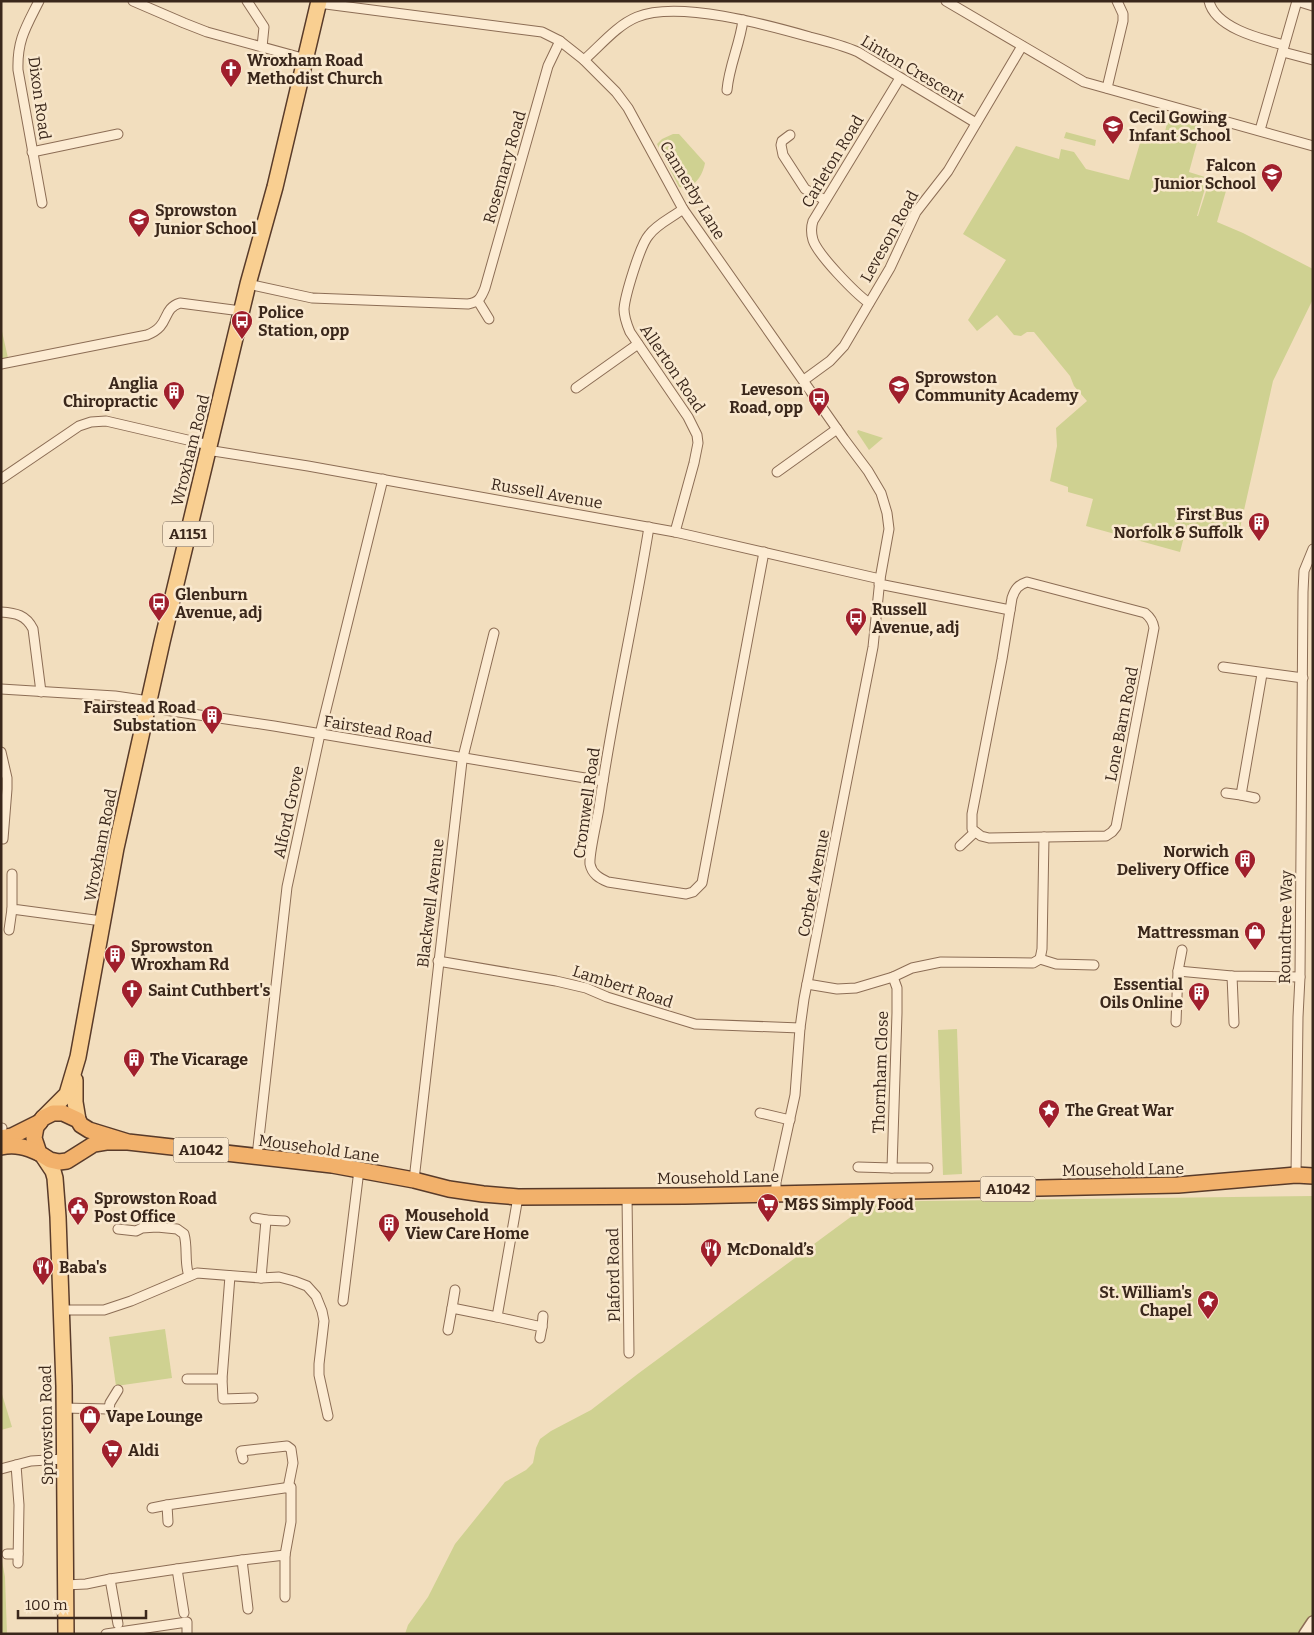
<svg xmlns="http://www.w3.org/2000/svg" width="1314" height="1635" font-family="Bitter,serif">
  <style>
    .green { fill: #cfd191 }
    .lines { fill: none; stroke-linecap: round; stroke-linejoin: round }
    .minor-casing { stroke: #8c6d55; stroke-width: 11 }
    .tertiary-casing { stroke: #8c6d55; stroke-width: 14 }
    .primary-casing { stroke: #593b2a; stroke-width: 18 }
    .trunk-casing { stroke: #593b2a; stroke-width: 18 }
    .minor { stroke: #fcebd2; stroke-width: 9 }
    .tertiary { stroke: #fcebd2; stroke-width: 11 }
    .primary { stroke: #f9cf91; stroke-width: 15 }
    .trunk { stroke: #f2b16b; stroke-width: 15 }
    .labels { text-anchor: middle; stroke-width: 5; stroke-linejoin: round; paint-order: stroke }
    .shield { fill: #f9e8ce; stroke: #736151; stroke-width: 1 }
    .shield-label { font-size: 15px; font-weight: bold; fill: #3a271b }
    .poi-label { font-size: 16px; font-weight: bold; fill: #3a271b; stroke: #f9e8ce; text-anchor: start }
    .street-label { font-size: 16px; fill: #3a271b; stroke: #f9e8ce }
  </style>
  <rect width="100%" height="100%" fill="#f2debe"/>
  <g class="green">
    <polygon points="1170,111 1203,121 1189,172 1208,178 1197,216 1198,216 1210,179 1228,184 1217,222 1243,233 1313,269 1313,299 1273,381 1238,537 1187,525 1180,552 1086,526 1093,499 1068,492 1068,487 1050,481 1057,446 1056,428 1087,401 1074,386 1070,376 1034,332 1027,332 1021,336 1014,335 997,315 977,331 968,320 1006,260 963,234 1016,146 1059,159 1061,149 1074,152 1086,169 1129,180 1140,143 1148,140 1162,144"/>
    <polygon points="1066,132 1096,140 1095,146 1064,138"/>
    <path d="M673 134H679L705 163C703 174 697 183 687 189L679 187 657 144 662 139Z"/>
    <polygon points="1,327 8,358 1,359"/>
    <polygon points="858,430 883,438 869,450 857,432"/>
    <polygon points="957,1029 962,1174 943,1175 938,1030"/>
    <polygon points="1313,1196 1313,1634 405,1634 408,1625 428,1597 455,1544 505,1482 526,1470 533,1463 536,1448 540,1439 551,1431 591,1410 639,1373 852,1216 849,1202"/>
    <polygon points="165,1329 172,1378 116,1386 109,1337"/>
    <polygon points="1,1391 12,1427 1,1430"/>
    <polygon points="1,1556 5,1577 7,1634 1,1634"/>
  </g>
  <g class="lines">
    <g class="minor-casing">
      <g id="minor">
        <path d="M39 1C26 27 17 40 18 70L42 203"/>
        <polyline points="133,1 184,23 207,32 306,59"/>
        <polyline points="247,1 264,27 262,47"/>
        <polyline points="946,1 1084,82 1313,146"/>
        <path d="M1209 1C1215 28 1261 39 1284 45"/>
        <polyline points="1297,1 1313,6"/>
        <polyline points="318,3 542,32 560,41 584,60 616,92 628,108 683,209 844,439 868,471 881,493 887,513 889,529 880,579 873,647 804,999 800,1028 795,1095 776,1182 776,1193"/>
        <polyline points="1283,52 1313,60"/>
        <path d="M584 60C600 46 617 25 637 17 678 0 768 25 810 37 826 41 842 45 858 52L976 123"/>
        <polyline points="1107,88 1123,21 1123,14 1117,1"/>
        <path d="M727 90C729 66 740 44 743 20"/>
        <polyline points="1260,130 1297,1"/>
        <polyline points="790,135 782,141 781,145 783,155 805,189 825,200"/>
        <polyline points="32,152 118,134"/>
        <path d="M248 284 312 298 468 304C479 302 481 298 485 288L548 66 560 41"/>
        <polyline points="478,301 489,319"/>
        <path d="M869 303C855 293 818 255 813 240 811 233 811 227 813 221L900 78"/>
        <path d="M1 364 147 335C171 326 161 309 180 303L241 311"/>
        <polyline points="804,380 830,361 844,346 890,268 916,212 948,171 1022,46"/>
        <polyline points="576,388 638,344"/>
        <polyline points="207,450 308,466 675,532 880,579"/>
        <polyline points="777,472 837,429"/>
        <polyline points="1,479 79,426 91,422 106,421 209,445"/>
        <path d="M649 527C634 621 612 714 599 808 597 821 589 853 590 864 592 874 599 878 608 882L686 894 693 892 702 883 764 552"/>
        <path d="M675 532 694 463 698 443 697 435 688 417 630 332C627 325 624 318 624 309 625 296 640 245 649 235 657 224 673 217 683 209"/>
        <path d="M1027 582 1145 613C1150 617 1153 621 1154 628L1116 827 1112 832 1106 836 989 838 981 836 972 829V814L1002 659 1012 598C1015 589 1018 585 1027 582Z"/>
        <polyline points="879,584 1010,610"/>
        <path d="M1 612C16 613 26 615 33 629L41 692"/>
        <polyline points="1223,667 1303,678"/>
        <polyline points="1,689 115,696 149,701"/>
        <polyline points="148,705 165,710 274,726 603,781"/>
        <polyline points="1,752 7,778 7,789 3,839"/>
        <polyline points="1226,793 1241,795 1262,674"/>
        <polyline points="1241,795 1255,798"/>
        <polyline points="960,846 975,832"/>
        <polyline points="12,874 12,909 102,921"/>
        <polyline points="9,930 12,909"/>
        <polyline points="1040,959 1042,949 1044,837"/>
        <polyline points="438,961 556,981 586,988 607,997 695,1024 800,1028"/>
        <polyline points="1178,971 1232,976 1300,977"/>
        <polyline points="1232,976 1234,1023"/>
        <polyline points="807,984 837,989 856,988 893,977 912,968 941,962 1033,963 1040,959 1056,964 1094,965"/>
        <polyline points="1176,1022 1178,971 1182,950"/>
        <polyline points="760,1113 790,1120"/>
        <polyline points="1,1128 2,1128"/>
        <polyline points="257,1156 287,887 320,734 383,479"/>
        <polyline points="858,1167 892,1168 897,1013 897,988 893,977"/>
        <polyline points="892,1168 928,1168"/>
        <polyline points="1296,1175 1298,1017 1300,977 1303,592 1304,571 1313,549"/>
        <polyline points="414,1180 462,761 494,633"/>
        <polyline points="627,1196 629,1353"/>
        <polyline points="255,1218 266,1220 261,1278"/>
        <polyline points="266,1220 285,1221"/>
        <path d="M118 1229 136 1231 142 1228 157 1227 177 1229 184 1234C188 1248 184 1262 189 1276"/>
        <polyline points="230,1276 222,1379 223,1399 253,1398"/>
        <polyline points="343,1301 359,1170"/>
        <polyline points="452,1308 455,1290"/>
        <polyline points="61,1310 104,1310 131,1301 197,1273 261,1278 279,1277 294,1281 307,1286 316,1296 322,1311 324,1321 319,1364 319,1375 328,1416"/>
        <polyline points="497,1317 542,1327 540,1338"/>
        <polyline points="542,1327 543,1316"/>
        <polyline points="448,1330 452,1308 497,1317 518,1197"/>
        <polyline points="187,1379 222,1379"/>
        <polyline points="63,1408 109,1409 110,1403 118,1390"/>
        <polyline points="243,1459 241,1451 287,1446 291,1449 293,1463 288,1488"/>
        <polyline points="16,1465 19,1505 18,1563"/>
        <polyline points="1,1469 31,1461 64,1459"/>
        <polyline points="152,1508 167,1505"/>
        <polyline points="168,1522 167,1505 291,1487 291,1522 285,1555"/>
        <polyline points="7,1554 18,1554"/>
        <polyline points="242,1560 285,1555 285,1597"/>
        <polyline points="177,1569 242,1560 248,1609"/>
        <polyline points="110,1579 177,1569 184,1613"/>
        <polyline points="65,1585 86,1584 110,1579 118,1624"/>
        <polyline points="106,1634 187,1622 187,1634"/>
      </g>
    </g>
    <g class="tertiary-casing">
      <polyline id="tertiary" points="1305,1634 1313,1622"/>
    </g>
    <g class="primary-casing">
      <g id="primary">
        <polyline points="75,1080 75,1102 78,1120"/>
        <polyline points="43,1118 67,1094 78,1057 116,848 162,642 248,284 275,187 319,1"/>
        <polyline points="43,1156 53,1171 55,1178 58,1217 64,1386 66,1634"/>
      </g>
    </g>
    <g class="trunk-casing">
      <g id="trunk">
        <polyline points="1,1138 12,1136 40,1122"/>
        <polyline points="128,1142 106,1142 94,1144 67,1161 59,1162 50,1160 39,1153 34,1138 36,1127 43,1118 53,1113 63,1113 78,1120 81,1125 89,1130 128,1142 332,1165 414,1180 449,1189 483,1194 518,1197 685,1196 1178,1185 1296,1175 1313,1176"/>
        <path d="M1 1147C15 1144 26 1147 39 1153"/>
      </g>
    </g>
    <use href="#minor" class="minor"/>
    <use href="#tertiary" class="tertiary"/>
    <use href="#primary" class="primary"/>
    <use href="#trunk" class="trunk"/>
  </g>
  <defs>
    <g id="church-pin" transform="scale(1.125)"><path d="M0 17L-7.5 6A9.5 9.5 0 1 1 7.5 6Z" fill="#a01f2c" stroke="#f9e8ce"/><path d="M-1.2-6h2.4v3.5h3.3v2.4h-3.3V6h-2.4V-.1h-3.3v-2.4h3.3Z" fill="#fff"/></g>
    <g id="school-pin" transform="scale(1.125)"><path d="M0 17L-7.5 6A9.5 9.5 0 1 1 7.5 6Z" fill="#a01f2c" stroke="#f9e8ce"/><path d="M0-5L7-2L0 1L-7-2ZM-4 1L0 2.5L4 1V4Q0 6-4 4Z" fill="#fff"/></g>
    <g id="bus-pin" transform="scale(1.125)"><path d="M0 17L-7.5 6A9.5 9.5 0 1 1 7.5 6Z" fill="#a01f2c" stroke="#f9e8ce"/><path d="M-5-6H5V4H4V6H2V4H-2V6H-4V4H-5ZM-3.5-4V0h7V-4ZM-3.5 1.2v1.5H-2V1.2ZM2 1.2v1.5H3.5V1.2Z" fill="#fff"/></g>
    <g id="building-pin" transform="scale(1.125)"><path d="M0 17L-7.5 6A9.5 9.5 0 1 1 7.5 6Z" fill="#a01f2c" stroke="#f9e8ce"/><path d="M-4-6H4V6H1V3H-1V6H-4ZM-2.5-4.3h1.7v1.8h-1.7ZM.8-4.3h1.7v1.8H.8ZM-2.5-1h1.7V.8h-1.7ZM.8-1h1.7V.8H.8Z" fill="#fff"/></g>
    <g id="shop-pin" transform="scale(1.125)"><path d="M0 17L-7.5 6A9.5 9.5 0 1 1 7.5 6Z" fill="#a01f2c" stroke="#f9e8ce"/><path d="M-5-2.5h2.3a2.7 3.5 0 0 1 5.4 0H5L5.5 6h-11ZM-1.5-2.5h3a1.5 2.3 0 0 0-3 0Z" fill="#fff"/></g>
    <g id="sight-pin" transform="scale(1.125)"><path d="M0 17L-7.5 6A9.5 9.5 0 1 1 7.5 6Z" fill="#a01f2c" stroke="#f9e8ce"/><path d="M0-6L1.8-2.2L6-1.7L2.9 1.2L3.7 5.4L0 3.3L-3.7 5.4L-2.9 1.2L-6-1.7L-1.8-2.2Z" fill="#fff"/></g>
    <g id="supermarket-pin" transform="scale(1.125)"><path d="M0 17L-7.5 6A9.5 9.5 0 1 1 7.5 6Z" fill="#a01f2c" stroke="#f9e8ce"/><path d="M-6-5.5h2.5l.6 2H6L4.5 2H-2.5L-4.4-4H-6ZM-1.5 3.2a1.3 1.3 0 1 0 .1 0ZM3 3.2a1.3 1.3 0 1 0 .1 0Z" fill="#fff"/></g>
    <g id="civic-pin" transform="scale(1.125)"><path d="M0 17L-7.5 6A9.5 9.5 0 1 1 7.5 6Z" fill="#a01f2c" stroke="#f9e8ce"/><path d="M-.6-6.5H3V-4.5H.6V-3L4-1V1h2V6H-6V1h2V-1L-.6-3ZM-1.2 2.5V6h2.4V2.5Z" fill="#fff"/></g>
    <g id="restaurant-pin" transform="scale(1.125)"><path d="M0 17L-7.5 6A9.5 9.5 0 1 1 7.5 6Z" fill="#a01f2c" stroke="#f9e8ce"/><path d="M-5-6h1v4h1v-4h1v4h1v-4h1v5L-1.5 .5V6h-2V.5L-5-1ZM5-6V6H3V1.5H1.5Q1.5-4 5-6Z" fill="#fff"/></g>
  </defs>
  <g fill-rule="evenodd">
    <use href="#church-pin" x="231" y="69"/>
    <use href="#school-pin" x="1113" y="126"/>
    <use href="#school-pin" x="1272" y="174"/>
    <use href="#school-pin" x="139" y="219"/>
    <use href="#bus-pin" x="242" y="321"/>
    <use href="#school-pin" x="899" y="386"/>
    <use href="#building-pin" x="174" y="392"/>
    <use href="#bus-pin" x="819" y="398"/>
    <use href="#building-pin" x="1259" y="523"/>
    <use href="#bus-pin" x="159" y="603"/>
    <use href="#bus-pin" x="856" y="618"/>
    <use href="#building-pin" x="212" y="716"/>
    <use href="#building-pin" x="1245" y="860"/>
    <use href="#shop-pin" x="1255" y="932"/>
    <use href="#building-pin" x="115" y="955"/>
    <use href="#church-pin" x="132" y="990"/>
    <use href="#building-pin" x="1199" y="993"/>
    <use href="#building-pin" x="134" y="1059"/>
    <use href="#sight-pin" x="1049" y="1110"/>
    <use href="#supermarket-pin" x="768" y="1204"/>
    <use href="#civic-pin" x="78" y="1207"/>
    <use href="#building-pin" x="389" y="1224"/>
    <use href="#restaurant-pin" x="711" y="1249"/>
    <use href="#restaurant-pin" x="43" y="1267"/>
    <use href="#sight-pin" x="1208" y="1301"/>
    <use href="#shop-pin" x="90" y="1416"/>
    <use href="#supermarket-pin" x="112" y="1450"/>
  </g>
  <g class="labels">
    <g class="shield">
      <rect x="163" y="521.5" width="50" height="25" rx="4"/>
      <rect x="173.5" y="1137.5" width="55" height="25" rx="4"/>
      <rect x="980.5" y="1176.5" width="55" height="25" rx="4"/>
    </g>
    <g class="shield-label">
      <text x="188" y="539">A1151</text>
      <text x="201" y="1155">A1042</text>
      <text x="1008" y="1194">A1042</text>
    </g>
    <g class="poi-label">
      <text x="247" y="66">Wroxham Road<tspan x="247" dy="18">Methodist Church</tspan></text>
      <text x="1129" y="123">Cecil Gowing<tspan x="1129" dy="18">Infant School</tspan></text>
      <text x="1256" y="171" text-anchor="end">Falcon<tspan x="1256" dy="18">Junior School</tspan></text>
      <text x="155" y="216">Sprowston<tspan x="155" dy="18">Junior School</tspan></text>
      <text x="258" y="318">Police<tspan x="258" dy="18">Station, opp</tspan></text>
      <text x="915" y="383">Sprowston<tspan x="915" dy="18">Community Academy</tspan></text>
      <text x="158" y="389" text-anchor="end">Anglia<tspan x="158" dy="18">Chiropractic</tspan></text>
      <text x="803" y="395" text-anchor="end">Leveson<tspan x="803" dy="18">Road, opp</tspan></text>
      <text x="1243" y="520" text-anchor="end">First Bus<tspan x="1243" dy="18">Norfolk &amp; Suffolk</tspan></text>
      <text x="175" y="600">Glenburn<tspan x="175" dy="18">Avenue, adj</tspan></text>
      <text x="872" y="615">Russell<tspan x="872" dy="18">Avenue, adj</tspan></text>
      <text x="196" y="713" text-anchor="end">Fairstead Road<tspan x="196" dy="18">Substation</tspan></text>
      <text x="1229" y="857" text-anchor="end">Norwich<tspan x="1229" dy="18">Delivery Office</tspan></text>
      <text x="1239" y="938" text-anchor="end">Mattressman</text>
      <text x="131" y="952">Sprowston<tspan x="131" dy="18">Wroxham Rd</tspan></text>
      <text x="1183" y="990" text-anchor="end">Essential<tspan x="1183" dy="18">Oils Online</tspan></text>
      <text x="148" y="996">Saint Cuthbert's</text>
      <text x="150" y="1065">The Vicarage</text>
      <text x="1065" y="1116">The Great War</text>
      <text x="94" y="1204">Sprowston Road<tspan x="94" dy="18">Post Office</tspan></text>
      <text x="784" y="1210">M&amp;S Simply Food</text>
      <text x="405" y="1221">Mousehold<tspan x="405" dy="18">View Care Home</tspan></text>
      <text x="727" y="1255">McDonald’s</text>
      <text x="59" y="1273">Baba's</text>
      <text x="1192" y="1298" text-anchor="end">St. William's<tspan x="1192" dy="18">Chapel</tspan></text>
      <text x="106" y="1422">Vape Lounge</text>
      <text x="128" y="1456">Aldi</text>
    </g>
    <g class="street-label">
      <text transform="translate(913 69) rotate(31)" y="6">Linton Crescent</text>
      <text transform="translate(40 98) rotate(82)" y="6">Dixon Road</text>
      <text transform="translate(832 161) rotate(-59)" y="6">Carleton Road</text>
      <text transform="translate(504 167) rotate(-74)" y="6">Rosemary Road</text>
      <text transform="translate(693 190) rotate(59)" y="6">Cannerby Lane</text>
      <text transform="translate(889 236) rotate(-61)" y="6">Leveson Road</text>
      <text transform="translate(673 368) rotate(56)" y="6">Allerton Road</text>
      <text transform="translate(190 450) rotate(-76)" y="6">Wroxham Road</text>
      <text transform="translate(547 493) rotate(10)" y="6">Russell Avenue</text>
      <text transform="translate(1121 724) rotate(-79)" y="6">Lone Barn Road</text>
      <text transform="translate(378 729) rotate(9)" y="6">Fairstead Road</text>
      <text transform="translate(586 803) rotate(-82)" y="6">Cromwell Road</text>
      <text transform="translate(288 812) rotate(-78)" y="6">Alford Grove</text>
      <text transform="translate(100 845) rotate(-79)" y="6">Wroxham Road</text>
      <text transform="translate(813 883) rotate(-79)" y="6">Corbet Avenue</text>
      <text transform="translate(430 903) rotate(-83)" y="6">Blackwell Avenue</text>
      <text transform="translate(1285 927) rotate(-89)" y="6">Roundtree Way</text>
      <text transform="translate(623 986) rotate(18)" y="6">Lambert Road</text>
      <text transform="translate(880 1072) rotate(-88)" y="6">Thornham Close</text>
      <text transform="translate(319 1148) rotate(8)" y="6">Mousehold Lane</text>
      <text transform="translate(1123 1169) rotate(-1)" y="6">Mousehold Lane</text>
      <text transform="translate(718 1177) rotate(-1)" y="6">Mousehold Lane</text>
      <text transform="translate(613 1275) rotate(-91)" y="6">Plaford Road</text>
      <text transform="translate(46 1425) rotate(-91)" y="6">Sprowston Road</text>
    </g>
  </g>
  <rect width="1314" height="1635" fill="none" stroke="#3a271b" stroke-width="5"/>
  <path d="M18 1610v8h128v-8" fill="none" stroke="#3a271b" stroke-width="2.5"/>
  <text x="25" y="1610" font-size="15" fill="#3a271b" stroke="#f9e8ce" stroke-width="4" paint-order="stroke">100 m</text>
</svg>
